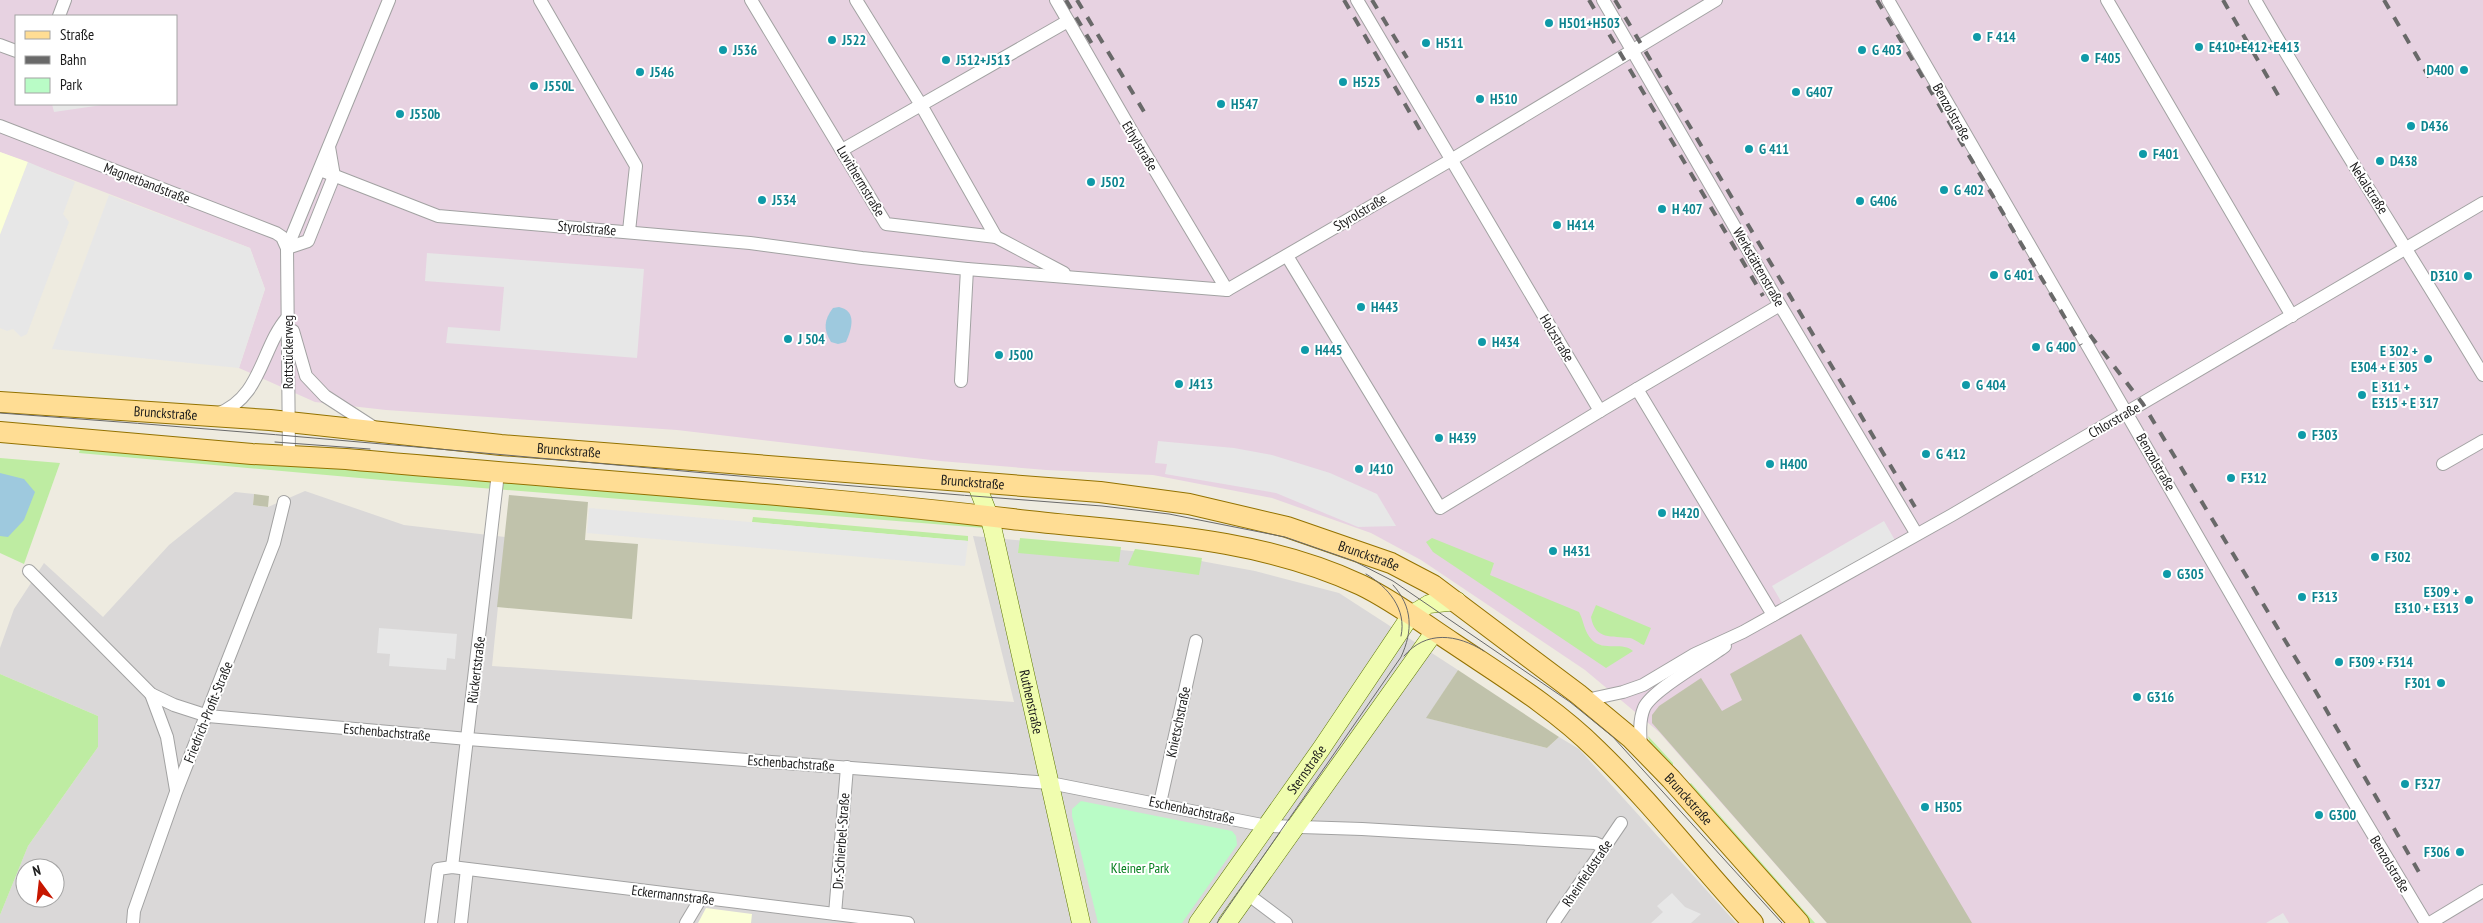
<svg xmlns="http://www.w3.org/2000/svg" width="2483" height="923" font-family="'PT Sans Narrow',sans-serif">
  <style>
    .residential { fill: #dad8d8; fill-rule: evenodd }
    .industrial { fill: #e7d2e1; fill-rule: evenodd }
    .education { fill: #fbffd8 }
    .construction { fill: #c0c2ab }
    .grass { fill: #beeca2 }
    .park { fill: #b9fcc6 }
    .parking { fill: #e7e7e7 }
    .water { fill: #9ec9de }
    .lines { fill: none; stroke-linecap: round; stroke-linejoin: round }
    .street-casing { stroke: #a2a2a2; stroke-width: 14 }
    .secondary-casing { stroke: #5b7500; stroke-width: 19 }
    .primary-casing { stroke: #937200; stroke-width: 22 }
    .street { stroke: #fff; stroke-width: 12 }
    .secondary { stroke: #f0fdaf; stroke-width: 18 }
    .primary { stroke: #ffdd94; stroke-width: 20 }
    .tram { stroke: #696969; stroke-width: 1 }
    .rail { stroke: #696969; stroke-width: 4; stroke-dasharray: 10 10; stroke-linecap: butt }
    .culture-dot { fill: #0f9aa8; stroke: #fff; stroke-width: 2 }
    .labels { text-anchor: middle; stroke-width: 4; stroke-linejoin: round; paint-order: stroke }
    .culture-label { font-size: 14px; font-weight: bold; fill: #0d838f; stroke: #fff; text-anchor: start }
    .street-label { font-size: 14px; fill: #1b1b1b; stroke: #fff }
    .park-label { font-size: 14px; fill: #057e1d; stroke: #fff }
  </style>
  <rect width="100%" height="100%" fill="#eeebe0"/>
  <path class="residential" d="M305 491 404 525 505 537 492 666 1014 702 973 536 1163 554 1255 571 1339 593 1458 670 1427 718 1547 748 1559 737 1579 749 1736 923H0V915L28 846 98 747V716L0 674V648L14 609 44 563 103 617 169 545 235 492 254 494 253 505 268 507ZM25 868H55V898H25Z"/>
  <path class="industrial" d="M0 0H2483V923H1827L1659 732 1585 670 1421 560 1371 533 1272 498 1153 475 1046 470 940 461 677 430 386 410 315 402 239 368 265 289 250 248 0 152ZM16 16H176V104H16Z"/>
  <g class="education">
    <polygon points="0,152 28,162 0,235"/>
    <polygon points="706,908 752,914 751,923 698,923"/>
  </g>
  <g class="construction">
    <polygon points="254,494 269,496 268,507 253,505"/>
    <polygon points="509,495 588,502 585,540 638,544 632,619 497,607"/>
    <polygon points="1801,634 1807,644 1972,923 1827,923 1652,723 1652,715 1659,706 1701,678 1722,711 1742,700 1730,674"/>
    <polygon points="1458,670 1559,737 1547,748 1426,718"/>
  </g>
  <g class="grass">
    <polygon points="81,445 980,522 984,528 382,480 79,453"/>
    <polygon points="0,458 60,463 24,564 0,553"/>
    <polygon points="753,517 968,536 968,541 752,522"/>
    <polygon points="1020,538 1121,547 1119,562 1018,553"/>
    <path d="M1432 538 1494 563 1490 575 1579 612C1584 621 1584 632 1592 640 1604 652 1622 641 1633 651L1606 668 1433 552 1426 542Z"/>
    <polygon points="1135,549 1202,558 1199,575 1128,565"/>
    <path d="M1596 605 1651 628 1644 645C1640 644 1635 639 1630 638 1612 636 1595 640 1591 617Z"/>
    <polygon points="0,674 98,716 98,747 28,846 0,915"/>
    <polygon points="1648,736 1673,763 1673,769 1650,744"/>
    <polygon points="1691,783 1815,923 1810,923 1688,785"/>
  </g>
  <polygon class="park" points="1081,801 1232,831 1236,836 1237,845 1182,923 1098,923 1072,816 1072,809"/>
  <g class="parking">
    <polygon points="52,104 109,104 54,112"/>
    <polygon points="28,162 75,182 63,214 69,222 27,334 21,337 13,329 7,331 0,328 0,235"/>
    <polygon points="109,195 250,248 265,289 239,368 52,349"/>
    <polygon points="427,253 644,269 637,358 446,343 448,327 500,331 504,287 425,281"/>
    <polygon points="1158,441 1234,448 1272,455 1330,473 1377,494 1396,526 1358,527 1276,493 1165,474 1167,464 1155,463"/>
    <polygon points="589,508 968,541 965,566 587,533"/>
    <polygon points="1884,521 1897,544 1785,608 1772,586"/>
    <polygon points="379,628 457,634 455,659 447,658 446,670 389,666 390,654 377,653"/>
    <polygon points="1672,893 1685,907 1701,914 1691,923 1651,923 1663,912 1657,906"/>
    <polygon points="2283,913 2289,923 2266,923"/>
  </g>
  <g class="water">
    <path d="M839 307C857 311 852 328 846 342L838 344 831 342C823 329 824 320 833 308Z"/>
    <polygon points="0,473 24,479 35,492 24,520 8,537 0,536"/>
  </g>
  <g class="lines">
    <g class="street-casing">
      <g id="street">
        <polyline points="540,0 636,166 629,231"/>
        <polyline points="751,0 886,224 996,237 1064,273"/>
        <polyline points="1056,0 1131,130 1227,290"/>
        <polyline points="1357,0 1600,411 1637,389 1773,615"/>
        <polyline points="1603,0 1780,305 1916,533"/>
        <polyline points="1888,0 2277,674 2426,923"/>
        <polyline points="2107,0 2292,316"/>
        <path d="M2255 0C2328 127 2408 250 2483 375"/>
        <polyline points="59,16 65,0"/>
        <polyline points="0,45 16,51"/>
        <polyline points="0,126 276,233 282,237 287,248"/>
        <polyline points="842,150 921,105 856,0"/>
        <polyline points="320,170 438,216 750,243 862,258 967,269 961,381"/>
        <polyline points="996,237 921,105 1068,21"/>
        <polyline points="287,248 308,241 334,176 329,147"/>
        <polyline points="1287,256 1440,508 1600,411"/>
        <polyline points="967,269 1227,290 1451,160 1716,0"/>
        <polyline points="293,331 306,376 325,396 376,429"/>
        <polyline points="1637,389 1780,305"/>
        <path d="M217 414C262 398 261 347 288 317"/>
        <polyline points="289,456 287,248 389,0"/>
        <polyline points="2443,464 2483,441"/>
        <polyline points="29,571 151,694 174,705 208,716 468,739 1050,783 1267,826 1362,829 1595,843 1604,847"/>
        <polyline points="151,694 167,737 176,790"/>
        <polyline points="1586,700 1623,692 1643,685 1695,654 1743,632 1952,515 2483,203"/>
        <path d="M1641 747C1640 734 1639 720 1644 708 1652 690 1707 660 1725 646"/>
        <polyline points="1160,803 1196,641"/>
        <polyline points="452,867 498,473"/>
        <polyline points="1246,893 1286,923"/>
        <polyline points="835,914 847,767"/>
        <polyline points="133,923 134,911 176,792 274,543 284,502"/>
        <polyline points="431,923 438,869 452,867 908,923"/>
        <polyline points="461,923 467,869"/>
        <polyline points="686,923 701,898"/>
        <polyline points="1553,923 1621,823"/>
        <polyline points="2430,923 2483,891"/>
      </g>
    </g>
    <g class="secondary-casing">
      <g id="secondary">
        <path id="s1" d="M976 483 989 516 993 531 1081 923"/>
        <path id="s2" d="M1198 923 1321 749 1411 615 1429 604 1457 601"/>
        <polyline points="1227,923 1435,631"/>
      </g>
    </g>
    <g class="primary-casing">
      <g id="primary">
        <path id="s3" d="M0 402 270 420 501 445 1100 492 1189 504 1287 527 1391 563 1433 585 1578 694 1631 738 1671 779 1799 923"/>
        <path d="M0 432 252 454 346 459C568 479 791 493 1012 519 1130 533 1252 534 1361 585 1394 601 1424 624 1453 643 1502 676 1555 708 1597 750 1653 804 1700 866 1753 923"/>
      </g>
    </g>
    <use href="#street" class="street"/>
    <use href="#secondary" class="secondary"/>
    <use href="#primary" class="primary"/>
    <g class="tram">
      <path d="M0 413C368 439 735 479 1102 506L1169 514 1285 537 1354 561 1393 581 1570 702 1613 737 1782 923"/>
      <polyline points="275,442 370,449"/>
      <path d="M1366 574C1388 587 1407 609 1401 636"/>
      <path d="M1404 656C1426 630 1457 634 1484 651"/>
      <path d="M1217 923 1401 657C1413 631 1413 607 1393 585"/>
    </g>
    <g class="rail">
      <polyline points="1066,0 1092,44"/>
      <polyline points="1077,0 1149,120"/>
      <polyline points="1344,0 1423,135"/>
      <polyline points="1372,0 1407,58"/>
      <polyline points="1589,0 1763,296"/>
      <polyline points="1615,0 1915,507"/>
      <polyline points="1877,0 2081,345"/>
      <polyline points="2223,0 2282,102"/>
      <polyline points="2384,0 2429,77"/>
      <polyline points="2090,335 2143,404 2316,692 2420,874"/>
    </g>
  </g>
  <g class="culture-dot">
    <circle cx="1549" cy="23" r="5"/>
    <circle cx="1977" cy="37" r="5"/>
    <circle cx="832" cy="40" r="5"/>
    <circle cx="1426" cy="43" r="5"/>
    <circle cx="2199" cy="47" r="5"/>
    <circle cx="723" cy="50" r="5"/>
    <circle cx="1862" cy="50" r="5"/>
    <circle cx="2085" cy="58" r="5"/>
    <circle cx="946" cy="60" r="5"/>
    <circle cx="2464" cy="70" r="5"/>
    <circle cx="640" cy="72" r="5"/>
    <circle cx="1343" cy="82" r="5"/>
    <circle cx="534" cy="86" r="5"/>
    <circle cx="1796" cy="92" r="5"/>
    <circle cx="1480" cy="99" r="5"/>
    <circle cx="1221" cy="104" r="5"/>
    <circle cx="400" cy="114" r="5"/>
    <circle cx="2411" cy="126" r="5"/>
    <circle cx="1749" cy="149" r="5"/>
    <circle cx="2143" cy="154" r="5"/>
    <circle cx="2380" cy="161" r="5"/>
    <circle cx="1091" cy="182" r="5"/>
    <circle cx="1944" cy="190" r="5"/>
    <circle cx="762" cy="200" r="5"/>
    <circle cx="1860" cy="201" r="5"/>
    <circle cx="1662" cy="209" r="5"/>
    <circle cx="1557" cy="225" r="5"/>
    <circle cx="1994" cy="275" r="5"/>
    <circle cx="2468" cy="276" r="5"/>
    <circle cx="1361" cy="307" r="5"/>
    <circle cx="788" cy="339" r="5"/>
    <circle cx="1482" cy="342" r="5"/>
    <circle cx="2036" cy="347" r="5"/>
    <circle cx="1305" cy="350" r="5"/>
    <circle cx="999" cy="355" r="5"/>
    <circle cx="2428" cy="359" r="5"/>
    <circle cx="1179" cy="384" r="5"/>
    <circle cx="1966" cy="385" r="5"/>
    <circle cx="2362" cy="395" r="5"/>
    <circle cx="2302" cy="435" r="5"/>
    <circle cx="1439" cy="438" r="5"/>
    <circle cx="1926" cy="454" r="5"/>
    <circle cx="1770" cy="464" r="5"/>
    <circle cx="1359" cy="469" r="5"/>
    <circle cx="2231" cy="478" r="5"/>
    <circle cx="1662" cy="513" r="5"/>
    <circle cx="1553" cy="551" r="5"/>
    <circle cx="2375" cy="557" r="5"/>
    <circle cx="2167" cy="574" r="5"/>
    <circle cx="2302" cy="597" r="5"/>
    <circle cx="2469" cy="600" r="5"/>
    <circle cx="2339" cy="662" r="5"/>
    <circle cx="2441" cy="683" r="5"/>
    <circle cx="2137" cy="697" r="5"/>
    <circle cx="2405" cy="784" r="5"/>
    <circle cx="1925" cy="807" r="5"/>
    <circle cx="2319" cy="815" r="5"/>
    <circle cx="2460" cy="852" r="5"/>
  </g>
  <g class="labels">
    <g class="culture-label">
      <text x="1559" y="28">H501+H503</text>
      <text x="1987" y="42">F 414</text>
      <text x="842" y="45">J522</text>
      <text x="1436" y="48">H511</text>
      <text x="2209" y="52">E410+E412+E413</text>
      <text x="733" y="55">J536</text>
      <text x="1872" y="55">G 403</text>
      <text x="2095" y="63">F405</text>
      <text x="956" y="65">J512+J513</text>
      <text x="2454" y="75" text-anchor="end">D400</text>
      <text x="650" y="77">J546</text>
      <text x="1353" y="87">H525</text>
      <text x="544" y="91">J550L</text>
      <text x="1806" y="97">G407</text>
      <text x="1490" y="104">H510</text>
      <text x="1231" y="109">H547</text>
      <text x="410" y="119">J550b</text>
      <text x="2421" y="131">D436</text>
      <text x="1759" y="154">G 411</text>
      <text x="2153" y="159">F401</text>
      <text x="2390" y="166">D438</text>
      <text x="1101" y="187">J502</text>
      <text x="1954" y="195">G 402</text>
      <text x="772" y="205">J534</text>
      <text x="1870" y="206">G406</text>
      <text x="1672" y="214">H 407</text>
      <text x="1567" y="230">H414</text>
      <text x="2004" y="280">G 401</text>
      <text x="2458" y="281" text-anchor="end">D310</text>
      <text x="1371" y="312">H443</text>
      <text x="798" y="344">J 504</text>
      <text x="1492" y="347">H434</text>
      <text x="2046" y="352">G 400</text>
      <text x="1315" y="355">H445</text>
      <text x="2418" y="356" text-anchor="end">E 302 +<tspan x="2418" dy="16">E304 + E 305</tspan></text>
      <text x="1009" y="360">J500</text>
      <text x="1189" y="389">J413</text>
      <text x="1976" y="390">G 404</text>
      <text x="2372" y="392">E 311 +<tspan x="2372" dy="16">E315 + E 317</tspan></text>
      <text x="2312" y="440">F303</text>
      <text x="1449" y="443">H439</text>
      <text x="1936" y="459">G 412</text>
      <text x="1780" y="469">H400</text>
      <text x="1369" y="474">J410</text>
      <text x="2241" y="483">F312</text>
      <text x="1672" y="518">H420</text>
      <text x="1563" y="556">H431</text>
      <text x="2385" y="562">F302</text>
      <text x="2177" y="579">G305</text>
      <text x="2459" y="597" text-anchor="end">E309 +<tspan x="2459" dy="16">E310 + E313</tspan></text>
      <text x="2312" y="602">F313</text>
      <text x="2349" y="667">F309 + F314</text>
      <text x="2431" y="688" text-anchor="end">F301</text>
      <text x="2147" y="702">G316</text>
      <text x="2415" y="789">F327</text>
      <text x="1935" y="812">H305</text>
      <text x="2329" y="820">G300</text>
      <text x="2450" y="857" text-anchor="end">F306</text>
    </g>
    <g class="street-label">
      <text transform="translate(1952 112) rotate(61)" y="5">Benzolstraße</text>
      <text transform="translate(1140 146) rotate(59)" y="5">Ethylstraße</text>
      <text transform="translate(861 181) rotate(59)" y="5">Luvithermstraße</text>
      <text transform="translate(147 183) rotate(21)" y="5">Magnetbandstraße</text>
      <text transform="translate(2369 188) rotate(57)" y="5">Nekalstraße</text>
      <text transform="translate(1360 212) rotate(-31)" y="5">Styrolstraße</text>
      <text transform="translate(587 228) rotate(5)" y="5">Styrolstraße</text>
      <text transform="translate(1759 267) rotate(60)" y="5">Werkstättenstraße</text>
      <text transform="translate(1557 338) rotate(59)" y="5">Holzstraße</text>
      <text transform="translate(288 352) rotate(-90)" y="5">Rottstückerweg</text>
      <text dy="5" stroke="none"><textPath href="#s3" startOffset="166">Brunckstraße</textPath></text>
      <text transform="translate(2114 420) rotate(-30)" y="5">Chlorstraße</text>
      <text dy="5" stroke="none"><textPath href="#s3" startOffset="571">Brunckstraße</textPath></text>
      <text transform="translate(2156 462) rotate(60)" y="5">Benzolstraße</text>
      <text dy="5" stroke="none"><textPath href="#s3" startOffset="976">Brunckstraße</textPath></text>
      <text dy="5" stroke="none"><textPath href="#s3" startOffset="1381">Brunckstraße</textPath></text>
      <text transform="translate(476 670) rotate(-83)" y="5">Rückertstraße</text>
      <text dy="5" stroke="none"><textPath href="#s1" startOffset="226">Ruthenstraße</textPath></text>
      <text transform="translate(208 712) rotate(-68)" y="5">Friedrich-Profit-Straße</text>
      <text transform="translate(1178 722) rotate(-78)" y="5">Knietschstraße</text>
      <text transform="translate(387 732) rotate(5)" y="5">Eschenbachstraße</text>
      <text transform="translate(791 763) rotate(4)" y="5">Eschenbachstraße</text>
      <text dy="5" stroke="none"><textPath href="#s2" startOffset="188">Sternstraße</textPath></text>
      <text dy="5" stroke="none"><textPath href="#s3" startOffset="1786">Brunckstraße</textPath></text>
      <text transform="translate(1192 810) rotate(12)" y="5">Eschenbachstraße</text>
      <text transform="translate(841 841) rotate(-86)" y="5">Dr.-Schierbel-Straße</text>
      <text transform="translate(2390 864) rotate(59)" y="5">Benzolstraße</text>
      <text transform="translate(1587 873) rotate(-56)" y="5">Rheinfeldstraße</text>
      <text transform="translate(673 895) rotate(7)" y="5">Eckermannstraße</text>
    </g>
    <g class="park-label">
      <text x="1140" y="873">Kleiner Park</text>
    </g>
  </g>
  <rect x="15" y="15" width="162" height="90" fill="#ffffff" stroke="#a4a4a4"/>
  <rect x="25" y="31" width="25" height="8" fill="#ffdd94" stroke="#a4a4a4"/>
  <text x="60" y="40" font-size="15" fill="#1b1b1b">Straße</text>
  <rect x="25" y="56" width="25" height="8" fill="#696969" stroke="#a4a4a4"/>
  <text x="60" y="65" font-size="15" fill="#1b1b1b">Bahn</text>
  <rect x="25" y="78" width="25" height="15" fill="#b9fcc6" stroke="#a4a4a4"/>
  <text x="60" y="90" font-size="15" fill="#1b1b1b">Park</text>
  <g transform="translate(40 883) rotate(345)"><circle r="24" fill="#ffffff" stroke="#a4a4a4"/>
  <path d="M0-4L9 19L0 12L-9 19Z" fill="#c71600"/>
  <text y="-8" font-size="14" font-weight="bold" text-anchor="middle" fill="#1b1b1b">N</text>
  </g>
</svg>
